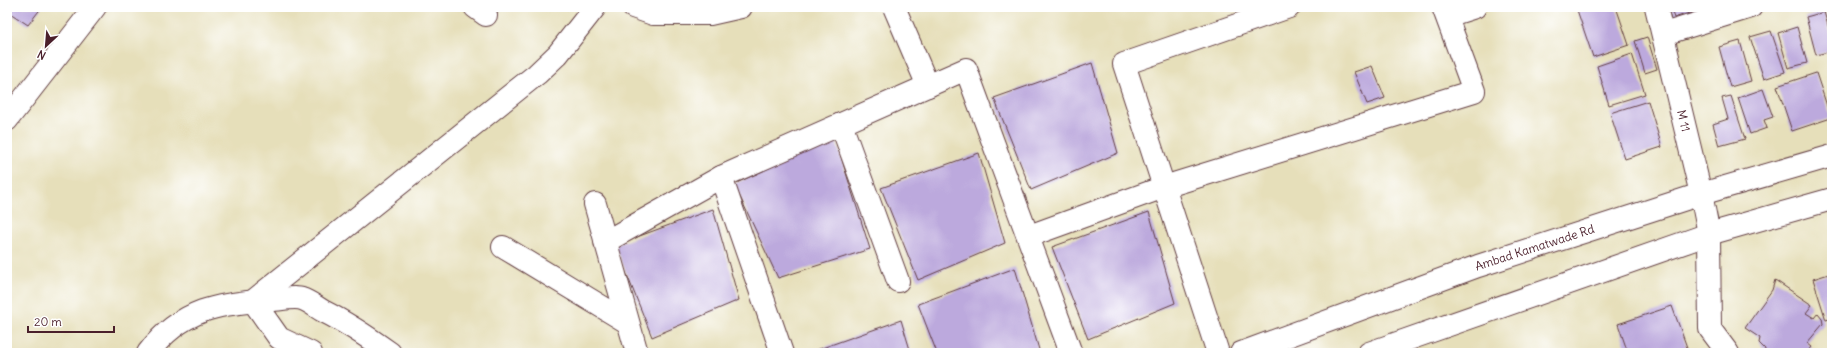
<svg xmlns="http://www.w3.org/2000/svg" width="1839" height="360" font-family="Delius,sans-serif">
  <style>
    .building { fill: #bca9dd }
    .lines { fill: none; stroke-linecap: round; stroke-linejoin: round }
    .minor-casing { stroke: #613c40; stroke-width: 24 }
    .tertiary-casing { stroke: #613c40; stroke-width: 24 }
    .minor { stroke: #fff; stroke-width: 22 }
    .tertiary { stroke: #fff; stroke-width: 22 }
    .labels { text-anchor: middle; stroke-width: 4; stroke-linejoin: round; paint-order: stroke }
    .street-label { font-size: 12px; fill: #4a1f2b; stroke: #fff }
  </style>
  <rect width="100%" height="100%" fill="#fff"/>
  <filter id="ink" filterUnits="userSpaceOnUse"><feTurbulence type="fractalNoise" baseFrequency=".025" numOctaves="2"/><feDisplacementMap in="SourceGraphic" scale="8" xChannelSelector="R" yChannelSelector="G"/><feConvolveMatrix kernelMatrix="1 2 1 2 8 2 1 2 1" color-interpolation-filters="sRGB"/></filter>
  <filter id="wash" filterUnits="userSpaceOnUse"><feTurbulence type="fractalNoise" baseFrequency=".012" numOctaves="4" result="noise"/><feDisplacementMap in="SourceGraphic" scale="16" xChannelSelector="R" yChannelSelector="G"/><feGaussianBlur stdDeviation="0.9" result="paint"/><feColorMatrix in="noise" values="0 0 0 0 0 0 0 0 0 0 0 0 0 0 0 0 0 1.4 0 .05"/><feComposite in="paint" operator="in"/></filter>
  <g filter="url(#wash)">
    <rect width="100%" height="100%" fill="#e6dfba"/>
    <g id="blocks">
      <g class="building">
        <polygon points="7,7 42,7 28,25 7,11"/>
        <polygon points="1576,7 1616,7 1629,45 1593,57"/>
        <polygon points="1670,7 1707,7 1674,18"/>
        <polygon points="1824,12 1832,39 1832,51 1816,55 1806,17"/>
        <polygon points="1797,27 1807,63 1788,68 1778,33"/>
        <polygon points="1771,31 1785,72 1764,79 1750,37"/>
        <polygon points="1647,37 1657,69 1645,73 1635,41"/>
        <polygon points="1740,41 1751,81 1730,87 1719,47"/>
        <polygon points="1632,54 1645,94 1609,105 1597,66"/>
        <polygon points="1092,63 1118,153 1031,190 994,98"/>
        <polygon points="1372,66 1385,98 1367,104 1354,72"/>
        <polygon points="1816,73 1831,118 1792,131 1777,86"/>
        <polygon points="1763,89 1773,117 1764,120 1767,128 1750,134 1738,98"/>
        <polygon points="1731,96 1745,139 1719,146 1713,124 1728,119 1722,98"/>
        <polygon points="1648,101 1662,147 1625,159 1610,113"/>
        <polygon points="835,138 870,249 778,278 734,184"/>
        <polygon points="979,153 1005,243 918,280 881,188"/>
        <polygon points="713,209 739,300 652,337 615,245"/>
        <polygon points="1149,212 1175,303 1088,339 1052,247"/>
        <polygon points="1015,268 1040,353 937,353 918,304"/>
        <polygon points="1832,273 1832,318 1826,320 1813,279"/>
        <polygon points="1775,280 1812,305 1806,313 1814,318 1818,313 1822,318 1823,324 1807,343 1812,347 1807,353 1764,353 1765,349 1759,343 1760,338 1745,328 1772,290"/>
        <polygon points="1672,306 1689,353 1628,353 1618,324"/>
        <polygon points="901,320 911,353 808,353"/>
      </g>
    </g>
  </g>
  <g filter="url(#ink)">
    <use href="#blocks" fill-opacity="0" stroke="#613c40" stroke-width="1"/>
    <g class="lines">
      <g class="minor-casing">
        <g id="minor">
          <polyline points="475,7 486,15"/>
          <polyline points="633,7 653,14 710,14 741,7"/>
          <polyline points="894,7 928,86"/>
          <path id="s1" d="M1656 7 1701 194"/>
          <polyline points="1447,16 1475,7"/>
          <polyline points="1664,34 1751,7"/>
          <polyline points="7,120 95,7"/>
          <polyline points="841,124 898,281"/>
          <polyline points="595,204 637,353"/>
          <polyline points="1029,236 1164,187 1474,91 1443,7"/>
          <polyline points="605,242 721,177"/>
          <polyline points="503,247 627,322"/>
          <polyline points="253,301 537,74 558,54 595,7"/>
          <polyline points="782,353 721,177 966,69 1071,353"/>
          <polyline points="1218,353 1124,64 1289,7"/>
        </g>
      </g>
      <g class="tertiary-casing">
        <g id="tertiary">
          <polyline points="1701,194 1709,234 1710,329 1728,353"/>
          <polyline points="253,301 279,338 311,353"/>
          <path d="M148 353C181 309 219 303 271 300 280 300 294 296 302 299 309 301 316 307 323 311 347 323 368 337 390 353"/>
          <path id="s2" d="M1241 353 1478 266 1701 194 1832 156"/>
          <polyline points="1369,353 1709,234 1832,199"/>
        </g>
      </g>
      <use href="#minor" class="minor"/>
      <use href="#tertiary" class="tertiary"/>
    </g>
  </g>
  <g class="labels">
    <g class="street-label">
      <text dy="4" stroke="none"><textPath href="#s1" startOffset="117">M 11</textPath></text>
      <text dy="4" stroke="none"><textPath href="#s2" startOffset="312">Ambad Kamatwade Rd</textPath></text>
    </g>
  </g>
  <rect width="1839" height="360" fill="none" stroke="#fff" stroke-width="24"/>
  <g transform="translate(46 46) rotate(206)" stroke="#ffffff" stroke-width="3" paint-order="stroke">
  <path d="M0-3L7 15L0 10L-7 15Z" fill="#4a1f2b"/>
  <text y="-6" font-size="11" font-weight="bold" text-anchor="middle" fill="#4a1f2b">N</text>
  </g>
  <path d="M28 326v6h86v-6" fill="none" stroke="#4a1f2b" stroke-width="2"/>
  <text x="34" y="326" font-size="12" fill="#4a1f2b" stroke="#ffffff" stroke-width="3" paint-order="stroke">20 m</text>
</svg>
